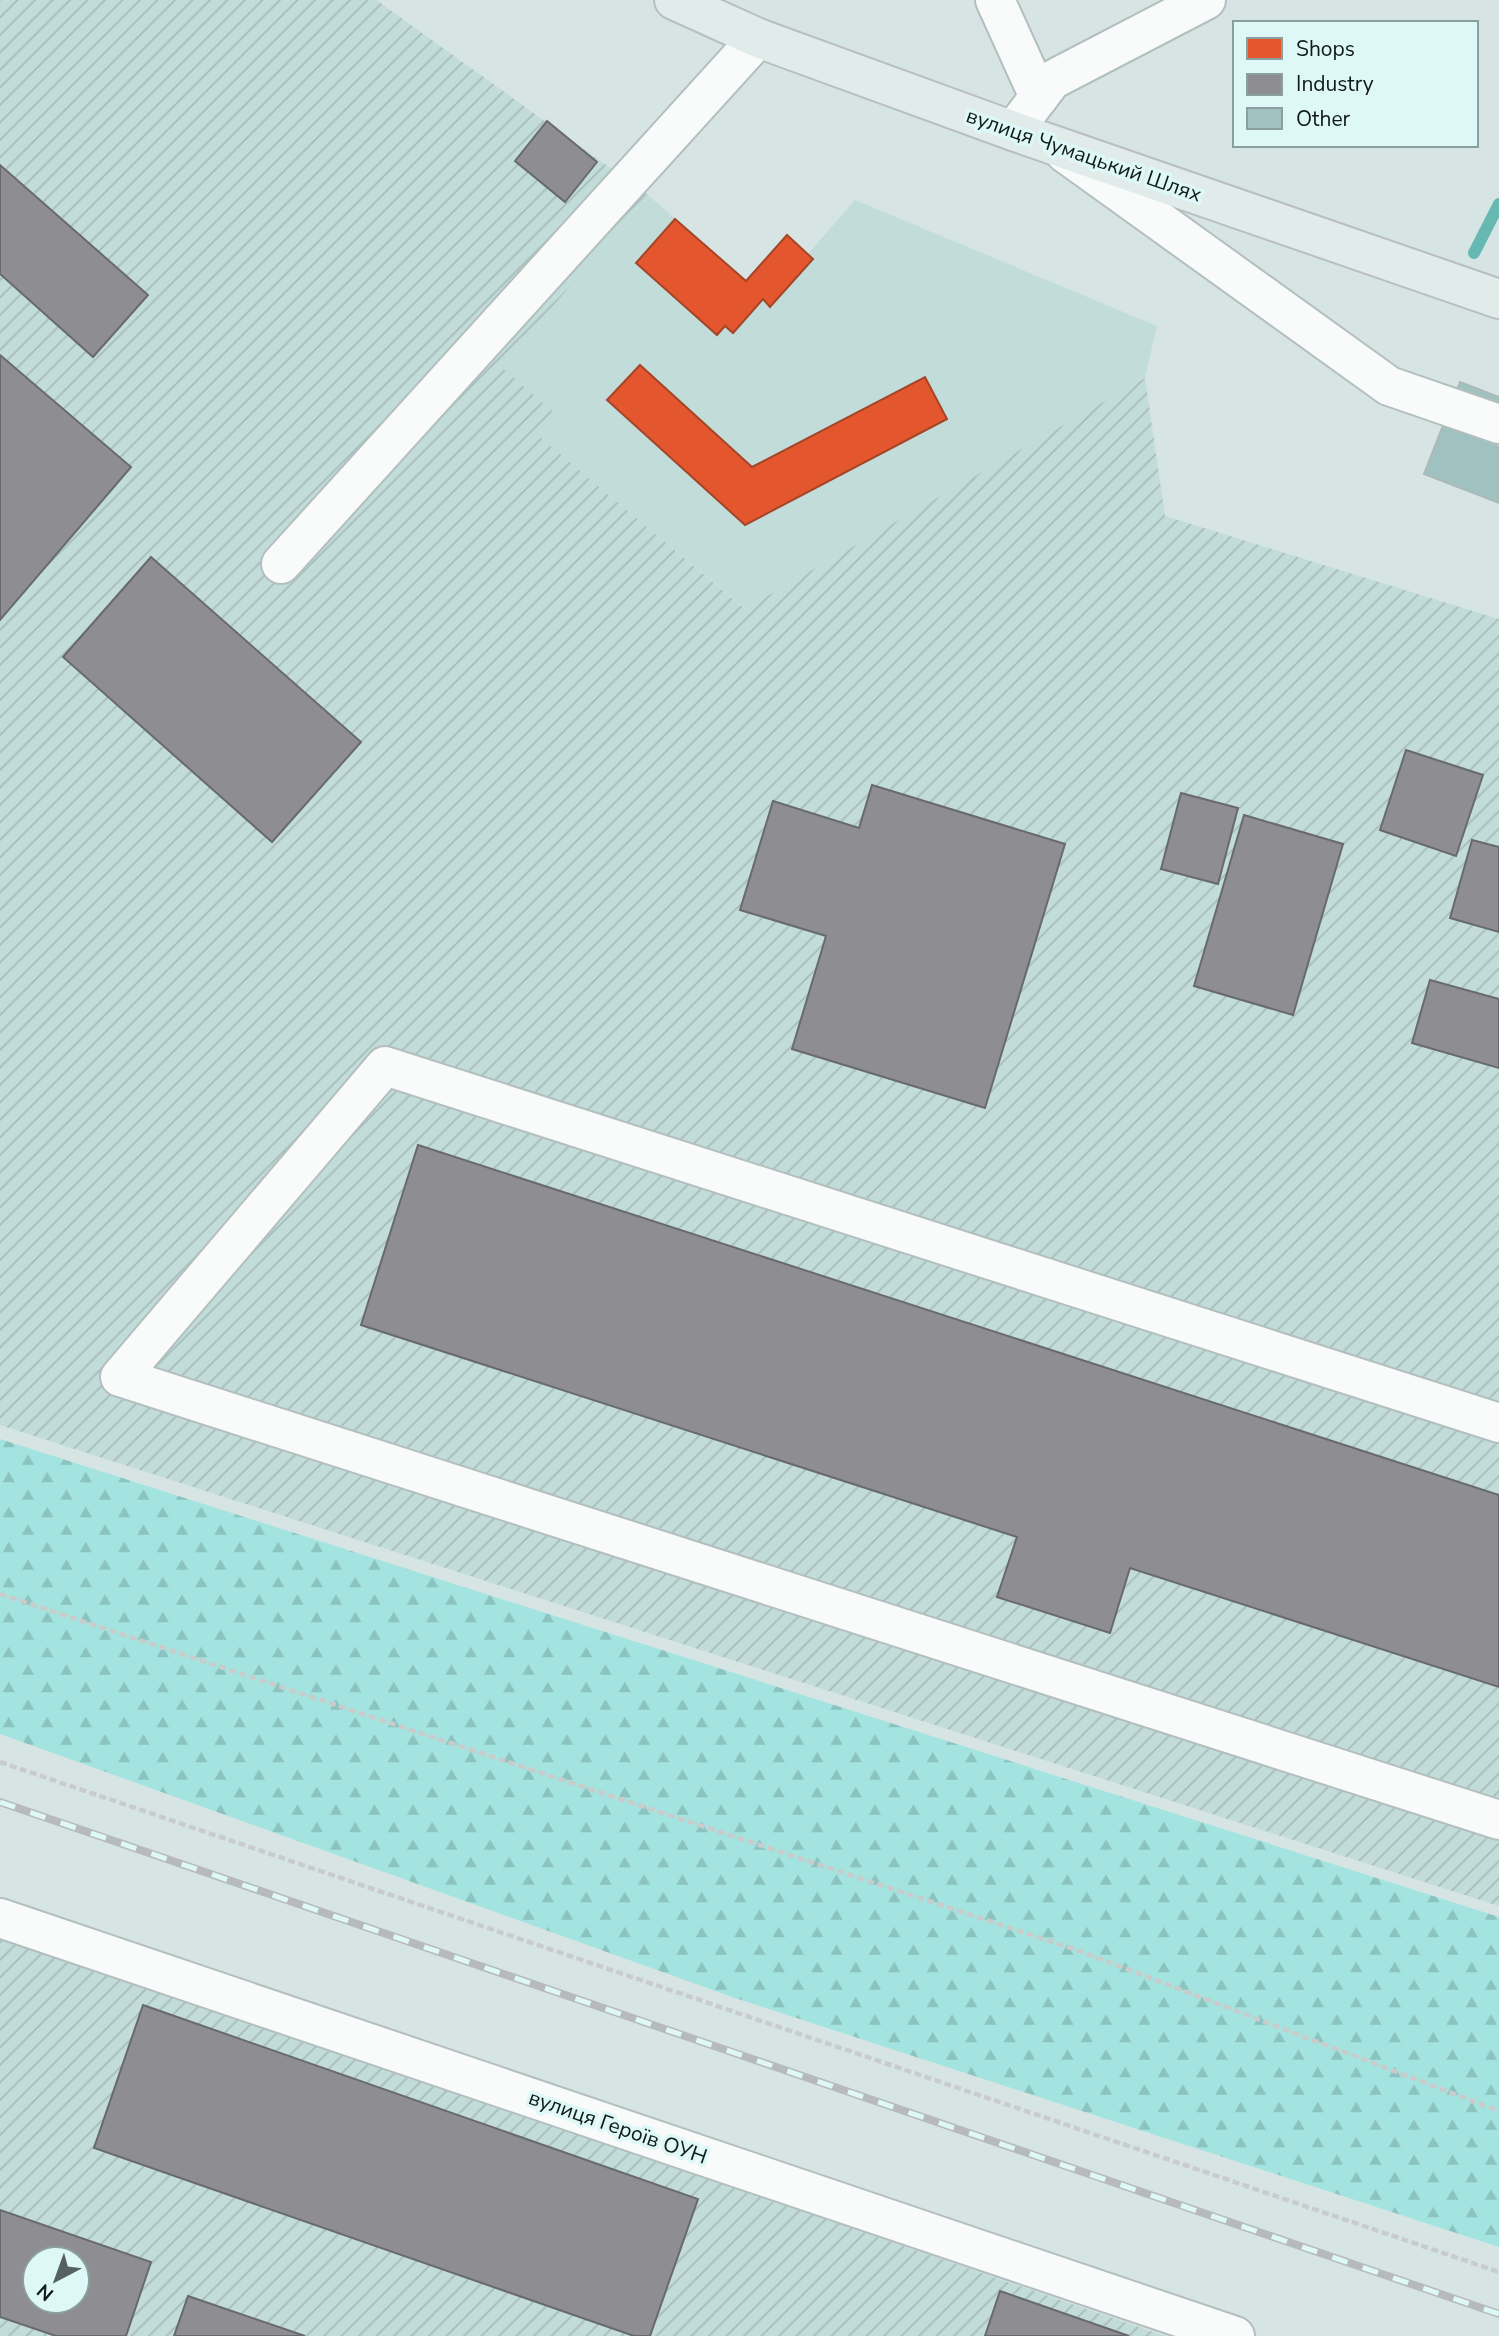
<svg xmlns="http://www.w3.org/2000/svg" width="1499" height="2336" font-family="'Nunito Sans',sans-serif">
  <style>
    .built { fill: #c2dcd9 }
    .industrial { fill: url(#industrial-furrows); fill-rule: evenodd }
    .forest { fill: url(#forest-firs) }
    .shops { fill: #e4572e; stroke: #a44528; stroke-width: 2 }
    .industry { fill: #8d8d92; stroke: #686a6e; stroke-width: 2; fill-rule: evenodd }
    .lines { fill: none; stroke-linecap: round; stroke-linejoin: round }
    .stream { stroke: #66b8b3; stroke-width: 12 }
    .building { fill: #9fc2c0; stroke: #adb9b8; stroke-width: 2 }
    .minor-casing { stroke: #b3bfbe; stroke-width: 42 }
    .major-casing { stroke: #b8bfbe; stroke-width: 42 }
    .path { stroke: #c8cccb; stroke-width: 4.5; stroke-dasharray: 7 3.5; stroke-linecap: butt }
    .minor { stroke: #f9fbfb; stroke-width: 38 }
    .major { stroke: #e0ebea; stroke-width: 38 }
    .rail-casing { stroke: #b7baba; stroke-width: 8 }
    .rail { stroke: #ddf8f6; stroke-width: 5; stroke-dasharray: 16; stroke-linecap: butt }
    .labels { text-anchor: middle; stroke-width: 7; stroke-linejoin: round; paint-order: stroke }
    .street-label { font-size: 21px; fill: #101a19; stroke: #ddf8f6 }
  </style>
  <defs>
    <pattern id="industrial-furrows" width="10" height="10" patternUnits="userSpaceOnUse" patternTransform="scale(1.75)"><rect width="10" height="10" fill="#c2dcd9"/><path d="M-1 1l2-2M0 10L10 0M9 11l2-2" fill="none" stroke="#a6bcba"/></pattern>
    <pattern id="forest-firs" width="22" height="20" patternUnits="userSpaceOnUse" patternTransform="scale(1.75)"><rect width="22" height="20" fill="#a3e4e0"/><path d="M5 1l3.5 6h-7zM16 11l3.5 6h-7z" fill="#8bc3c0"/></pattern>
  </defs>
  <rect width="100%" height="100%" fill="#d6e5e3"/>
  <polygon class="built" points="648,195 746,281 787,235 808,254 855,200 1157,326 1145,378 746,609 535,434 500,367"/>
  <g class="industrial">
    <polygon points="0,0 376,0 648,195 501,367 554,413 536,434 745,609 1145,378 1165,516 1499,619 1499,1906 0,1425"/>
    <path d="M0 1935 1165 2336H0ZM35 2259H77V2301H35Z"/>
  </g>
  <polygon class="forest" points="0,1439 1499,1917 1499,2247 735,1998 0,1734"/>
  <g class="shops">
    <polygon points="675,219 746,281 787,235 813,259 770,307 763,299 733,333 725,326 717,335 636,263"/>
    <polygon points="640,365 752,467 925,377 947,419 745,525 607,400"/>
  </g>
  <g class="industry">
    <polygon points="547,121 597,162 565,202 515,161"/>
    <polygon points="0,165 148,295 93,357 0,274"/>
    <polygon points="0,355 131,467 0,620"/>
    <polygon points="151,557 361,742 272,842 63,657"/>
    <polygon points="1406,750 1483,775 1456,856 1380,830"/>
    <polygon points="872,785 1065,844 985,1108 792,1049 826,936 740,910 773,801 859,828"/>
    <polygon points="1181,793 1238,808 1218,884 1161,869"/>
    <polygon points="1244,815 1343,844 1293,1015 1194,986"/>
    <polygon points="1472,840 1499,847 1499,932 1450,918"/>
    <polygon points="1430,980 1499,999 1499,1068 1412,1043"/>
    <polygon points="418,1145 1499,1495 1499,1687 1130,1568 1110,1633 997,1597 1017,1537 361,1325"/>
    <polygon points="143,2005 698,2199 650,2336 634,2336 94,2148"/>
    <path d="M0 2210 151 2262 126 2336H56L0 2317ZM35 2259H77V2301H35Z"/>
    <polygon points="1000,2291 1129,2336 985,2336"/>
    <polygon points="188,2296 305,2336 174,2336"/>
  </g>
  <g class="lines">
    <polyline class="stream" points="1474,253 1499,204"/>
  </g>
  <polygon class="building" points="1460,382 1499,397 1499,438 1496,446 1499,447 1499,503 1424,474"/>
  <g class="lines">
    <g class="minor-casing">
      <g id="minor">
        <polyline points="995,0 1039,97"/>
        <polyline points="1013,131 1052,80 1206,0"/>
        <polyline points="1065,153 1389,386 1499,424"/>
        <polyline points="281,564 758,38"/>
        <polyline points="1499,1423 385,1066 120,1377 1499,1820"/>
        <polyline points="0,1918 1235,2336"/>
      </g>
    </g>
    <g class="major-casing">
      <polyline id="major" points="674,0 758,38 1013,131 1499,299"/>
    </g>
    <g class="path">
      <polyline points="0,1594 1074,1949 1499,2111"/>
      <polyline points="0,1762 1499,2272"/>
    </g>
    <use href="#minor" class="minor"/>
    <use href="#major" class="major"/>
    <g class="rail-casing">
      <polyline id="rail" points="0,1802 1499,2314"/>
    </g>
    <use href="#rail" class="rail"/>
  </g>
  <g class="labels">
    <g class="street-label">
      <text transform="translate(1084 155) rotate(19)" y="7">вулиця Чумацький Шлях</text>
      <text transform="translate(618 2127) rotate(19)" y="7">вулиця Героїв ОУН</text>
    </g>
  </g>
  <rect x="1233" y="21" width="245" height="126" fill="#ddf8f6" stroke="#8b9f9e" stroke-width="2"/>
  <rect x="1247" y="38" width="35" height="21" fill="#e4572e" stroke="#8b9f9e" stroke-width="2"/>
  <text x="1296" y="56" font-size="21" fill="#101a19">Shops</text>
  <rect x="1247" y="74" width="35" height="21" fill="#8d8d92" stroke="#8b9f9e" stroke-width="2"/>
  <text x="1296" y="91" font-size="21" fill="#101a19">Industry</text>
  <rect x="1247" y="108" width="35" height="21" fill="#9fc2c0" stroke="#8b9f9e" stroke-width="2"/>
  <text x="1296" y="126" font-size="21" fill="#101a19">Other</text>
  <g transform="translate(56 2280) rotate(221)"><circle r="33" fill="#ddf8f6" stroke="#8b9f9e" stroke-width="2"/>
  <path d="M0-5L12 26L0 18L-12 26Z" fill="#556160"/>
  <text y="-10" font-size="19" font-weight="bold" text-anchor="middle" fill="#101a19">N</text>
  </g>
</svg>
